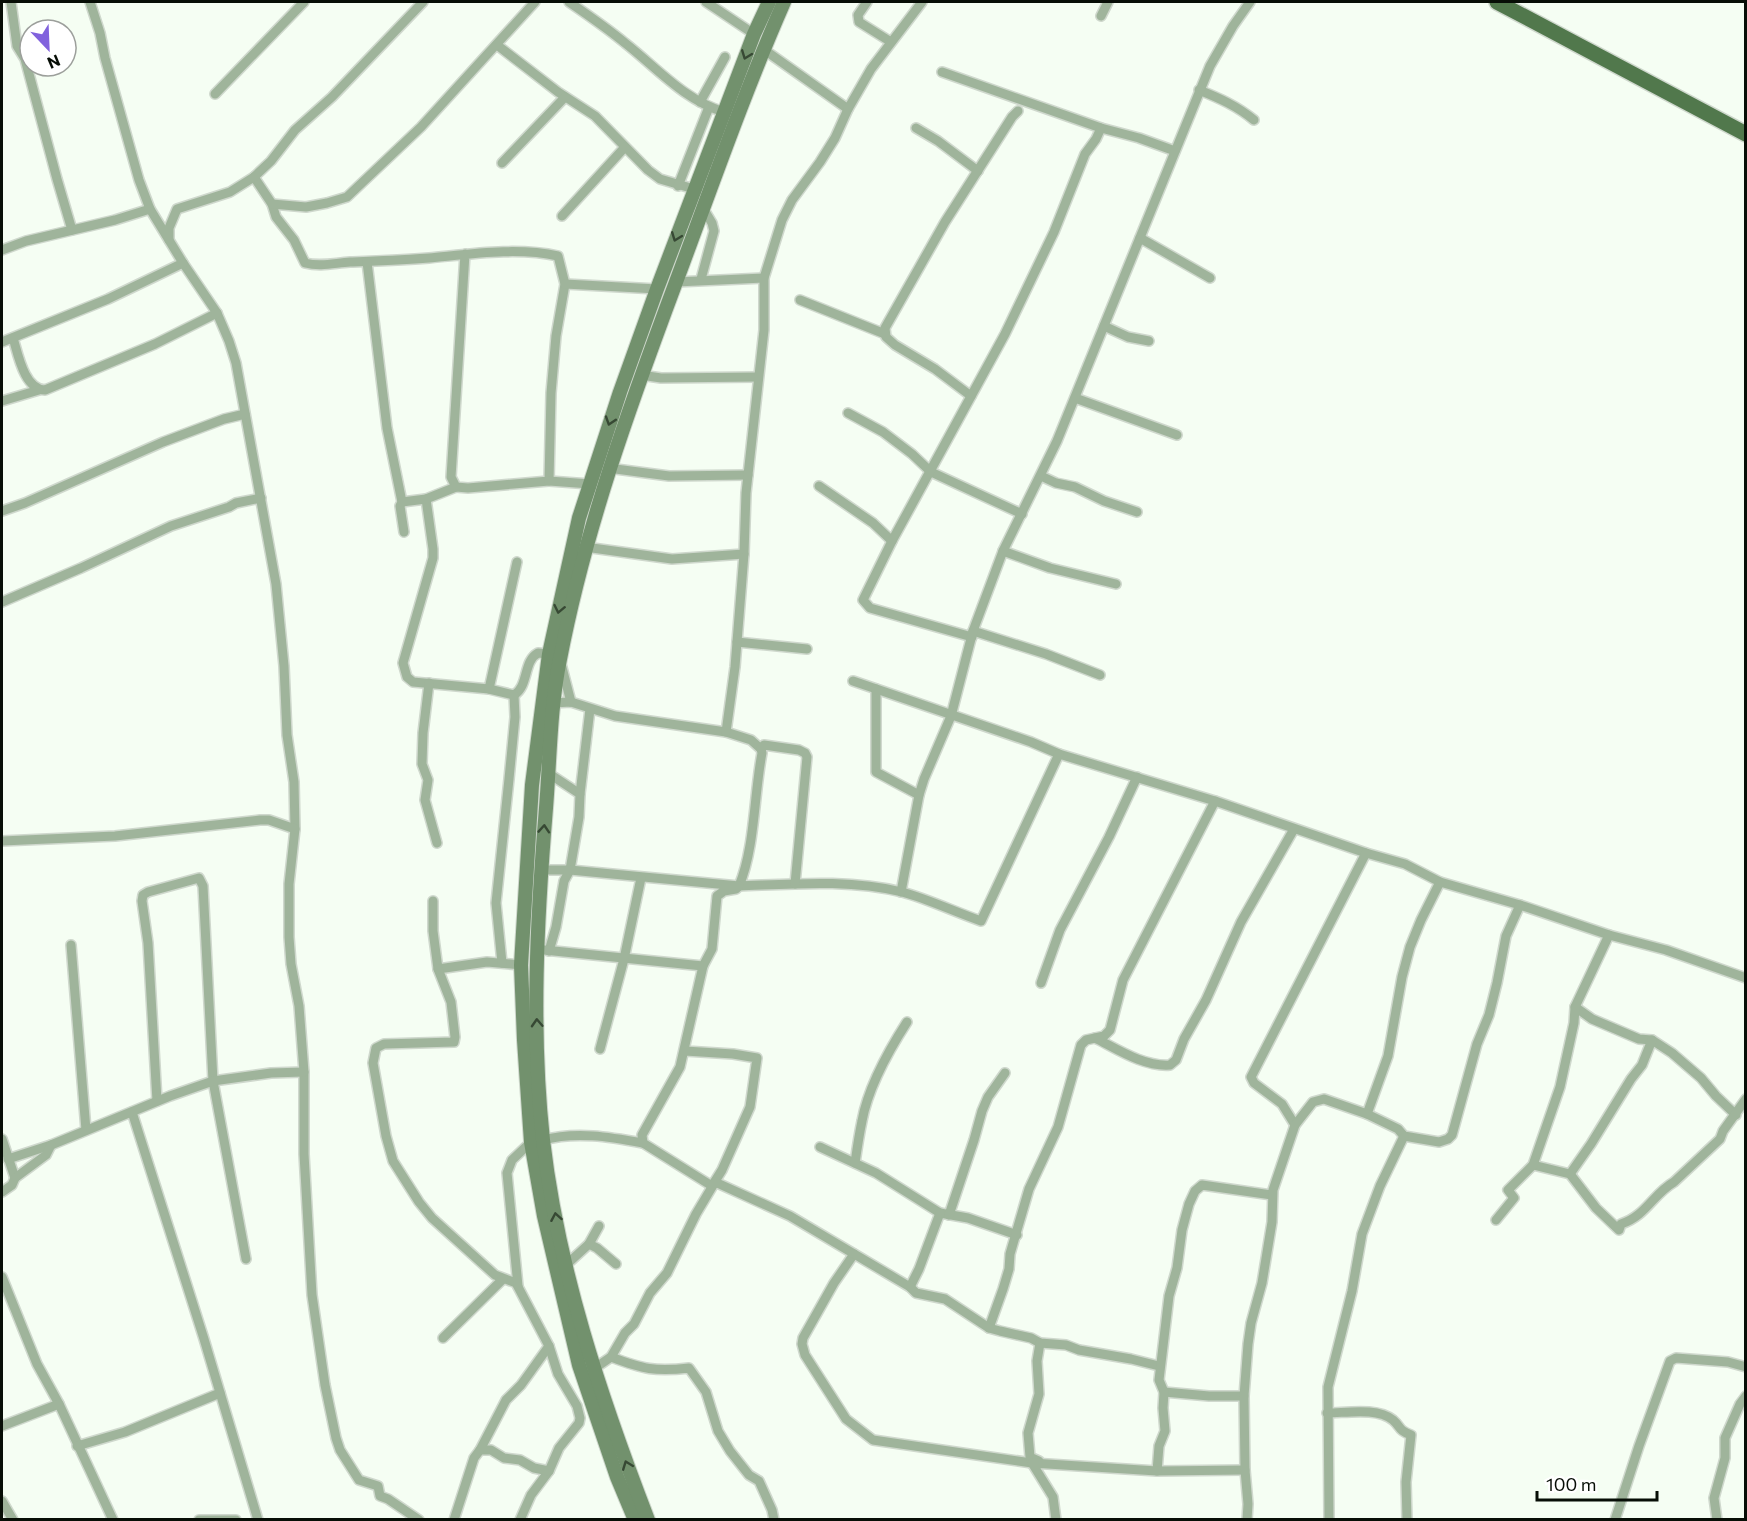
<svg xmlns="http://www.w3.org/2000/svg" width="1747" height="1521" font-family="Commissioner,sans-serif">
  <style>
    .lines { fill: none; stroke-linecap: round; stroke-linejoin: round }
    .street-casing { stroke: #cfd8cd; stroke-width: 12 }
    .secondary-casing { stroke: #cfd8cd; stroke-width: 16 }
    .primary-casing { stroke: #cfd8cd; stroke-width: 18 }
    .street { stroke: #9fb49b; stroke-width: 9 }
    .secondary { stroke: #72916d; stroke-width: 14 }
    .primary { stroke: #51784c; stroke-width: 15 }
    .oneway { stroke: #374934 }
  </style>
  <rect width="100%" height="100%" fill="#f5fef3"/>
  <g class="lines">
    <g class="street-casing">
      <g id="street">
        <polyline points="11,2 17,46 25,59 57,179 72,230"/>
        <polyline points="90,2 100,33 105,58 139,180 150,209 183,263 217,313 229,341 236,363 276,584 284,666 287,735 294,782 295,829 289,884 289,937 291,964 299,1006 304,1072 304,1154 312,1295 325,1385 336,1438 340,1450 359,1480 378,1486 380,1496 388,1499 419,1520"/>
        <path d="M569 2C588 15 607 28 625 43 657 68 684 100 724 112"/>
        <polyline points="706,2 754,34"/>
        <polyline points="867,2 858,15 859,22 891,42"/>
        <polyline points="1101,16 1108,2"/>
        <polyline points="497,45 558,92 595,116 648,170 660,179 694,189"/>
        <polyline points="763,49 848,109"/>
        <polyline points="942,72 1101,128 1139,138 1175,151"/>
        <path d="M1199 90C1219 98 1237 106 1254 120"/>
        <polyline points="215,94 304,2"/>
        <polyline points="700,102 725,57"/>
        <polyline points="916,128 938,141 978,171"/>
        <polyline points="502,163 565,97"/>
        <path d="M254 177 272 204 276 217 294 240 305 263C321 267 334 263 350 262 376 261 403 260 429 258 471 254 517 247 558 256L565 284 556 336 551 393 549 481 468 488 456 487 451 477 465 254"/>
        <polyline points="678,186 709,107"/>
        <polyline points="272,204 306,207 327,203 347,197 421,127 535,2"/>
        <polyline points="562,216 625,147"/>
        <polyline points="1140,238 1210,278"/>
        <polyline points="169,240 169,228 177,209 230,192 254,177 271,161 295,130 332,97 423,2"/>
        <polyline points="2,250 26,241 115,220 150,209"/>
        <polyline points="367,262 387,428 402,502 400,506 404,532"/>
        <polyline points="701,279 714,231 712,223 703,208"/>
        <polyline points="676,282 764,278"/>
        <polyline points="565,284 657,289"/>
        <polyline points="800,300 885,334"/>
        <polyline points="1104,326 1128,337 1149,341"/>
        <path d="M13 338C18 354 24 389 45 390L155 344 217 313"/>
        <polyline points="2,342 108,299 183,263"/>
        <polyline points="641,375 661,378 758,377"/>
        <polyline points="971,396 935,369 895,345 886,337 885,328 945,222 1012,117 1018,111"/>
        <polyline points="1075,398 1177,435"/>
        <polyline points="2,401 39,390"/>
        <polyline points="848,413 883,432 912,454 931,472 1022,514"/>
        <polyline points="608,468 669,476 748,475"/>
        <polyline points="1041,476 1056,483 1075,487 1104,501 1137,512"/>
        <polyline points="549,481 590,484"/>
        <polyline points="819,486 873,523 892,541"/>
        <polyline points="426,499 433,549 433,558 403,663 407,677 413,682 489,689 517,562"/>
        <polyline points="402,502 426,499 456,487"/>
        <polyline points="2,511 25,503 163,442 224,419 245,414"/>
        <polyline points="585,547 672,559 744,554"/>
        <polyline points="1003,551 1050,568 1116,584"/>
        <polyline points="2,602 81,568 171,526 229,507 236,503 261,498"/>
        <polyline points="973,631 1046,654 1100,675"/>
        <polyline points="972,637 870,608 863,600 892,541 1005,334 1054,232 1085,154 1096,139 1101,128"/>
        <polyline points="737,642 807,649"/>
        <polyline points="853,681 1031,742 1059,754 1215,801 1366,853 1405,864 1440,882 1520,905 1609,935 1666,950 1746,978"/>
        <polyline points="429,683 423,733 422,764 428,780 425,800 437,843"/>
        <path d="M489 689 514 695C529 686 523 661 538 653L549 654 560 660 571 702"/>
        <polyline points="876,689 876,772 919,795"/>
        <path d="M553 703 571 702 615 716 726 732 751 740 761 749 762 753C754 794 755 848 739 886 793 884 849 879 902 892 928 899 955 912 981 921L1059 754"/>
        <polyline points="726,732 735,667 744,554 746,493 764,330 764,278 782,220 792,200 820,162 835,138 848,109 871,69 922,2"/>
        <polyline points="761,749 764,745 799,750 805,753 807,757 795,884"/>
        <polyline points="548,773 580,794 579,817 570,870 564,881 556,927 549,951"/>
        <polyline points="580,794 590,709"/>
        <polyline points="2,841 115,836 260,820 269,820 295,829"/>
        <polyline points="541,870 570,870 739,886 736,889 724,891 717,896 712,949 703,966 680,1067 642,1135 643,1143 712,1186 722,1170 750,1107 757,1058 733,1054 685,1051"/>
        <polyline points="901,892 919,795 924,779 951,716 973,631 1003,551 1057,441 1210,66 1233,26 1250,2"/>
        <polyline points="433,901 433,931 438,969 487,962 521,965"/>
        <polyline points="71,945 86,1130"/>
        <polyline points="544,950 703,966"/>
        <polyline points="502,963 496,903 509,779 515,717 514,695"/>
        <polyline points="438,969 451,1002 455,1037 454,1042 384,1044 376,1048 373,1063 386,1136 393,1161 419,1202 432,1218 495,1275 516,1283 549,1346 558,1374 577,1406 580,1418 579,1423 559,1448 549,1471 531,1495 520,1520"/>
        <polyline points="1041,983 1060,930 1109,837 1137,777"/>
        <polyline points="1575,1007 1592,1019 1639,1039 1652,1040 1672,1053 1701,1078 1716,1096 1736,1115"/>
        <path d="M1095 1038C1117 1049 1144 1067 1170 1065L1176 1060 1184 1039 1206 1000 1241 922 1294 829"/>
        <polyline points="600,1049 624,959 641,878"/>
        <polyline points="157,1101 148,943 142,901 143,895 148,892 199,878 203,886 213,1081 246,1259"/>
        <polyline points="132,1112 204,1339 258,1520"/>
        <polyline points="1367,1114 1388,1056 1402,977 1410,947 1421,920 1440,882"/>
        <polyline points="1295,1125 1282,1104 1254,1083 1251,1077 1366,853"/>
        <polyline points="2,1139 15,1178"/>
        <path d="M543 1140C576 1131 610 1137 643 1143"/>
        <polyline points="820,1147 876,1173 940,1213 968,1218 1017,1235"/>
        <polyline points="8,1159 51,1145 170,1096 213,1081 271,1073 304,1072"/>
        <path d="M855 1163C857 1149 859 1135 862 1121 868 1088 889 1050 907 1022"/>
        <path d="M1533 1165 1570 1174 1596 1208 1619 1230 1621 1224C1646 1216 1653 1194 1674 1182L1720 1139 1723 1131 1746 1099"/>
        <polyline points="1570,1174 1591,1144 1631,1079 1642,1065 1652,1040"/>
        <polyline points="2,1192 12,1185 15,1178 46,1155 51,1145"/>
        <polyline points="949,1215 974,1140 982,1111 988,1097 1005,1073"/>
        <polyline points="1496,1220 1514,1198 1508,1190 1533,1165 1560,1087 1574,1023 1575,1007 1609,935"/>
        <polyline points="589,1244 597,1248 616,1264"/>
        <polyline points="854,1254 834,1283 803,1338 802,1344 805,1355 846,1419 873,1440 1032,1463"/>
        <polyline points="566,1265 589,1244 599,1226"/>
        <polyline points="2,1277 37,1364 59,1404 113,1520"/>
        <polyline points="518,1286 507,1173 512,1160 531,1142"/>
        <polyline points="910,1287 919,1269 940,1213"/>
        <polyline points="989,1328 1003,1289 1009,1269 1010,1254 1029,1189 1058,1127 1081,1045 1086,1040 1104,1036 1110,1030 1123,980 1215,801"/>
        <polyline points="443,1338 503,1279"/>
        <path d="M611 1357C643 1369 655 1372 689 1368L706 1392 718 1431 730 1451 749 1475 759 1481 772 1510 774 1520"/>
        <polyline points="595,1368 611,1357 625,1333 634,1324 650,1293 667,1273 696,1214 715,1182 790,1216 910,1287 916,1293 945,1299 989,1328 1000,1331 1031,1338 1040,1343 1066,1345 1079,1350 1131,1359 1159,1366"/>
        <polyline points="1164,1392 1209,1396 1244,1396"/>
        <path d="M1327 1413C1346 1413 1377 1407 1393 1420 1401 1427 1398 1430 1411 1435L1406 1482 1407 1520"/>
        <polyline points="2,1426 59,1404"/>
        <polyline points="77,1446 125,1432 220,1393"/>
        <polyline points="480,1450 506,1400 521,1385 549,1346"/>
        <polyline points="1039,1461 1030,1457 1028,1433 1039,1394 1037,1361 1040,1343"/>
        <polyline points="1245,1470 1157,1471 1159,1446 1165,1431 1163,1408 1164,1392 1159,1380 1169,1296 1177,1268 1182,1230 1189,1204 1195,1191 1202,1185 1272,1195"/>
        <polyline points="2,1501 13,1520"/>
        <polyline points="199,1520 236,1520"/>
        <polyline points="454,1520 474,1458 480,1450 491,1450 504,1458 520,1460 534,1468 549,1471"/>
        <polyline points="1056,1520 1053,1497 1032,1463 1157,1471"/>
        <polyline points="1247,1520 1248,1504 1245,1470 1244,1396 1248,1344 1251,1323 1262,1283 1272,1222 1273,1190 1295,1125 1313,1102 1324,1099 1367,1114 1398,1129 1404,1136 1439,1142 1448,1139 1452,1135 1477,1044 1489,1015 1497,983 1506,936 1520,905"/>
        <polyline points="1329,1520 1328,1387 1352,1291 1362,1234 1380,1186 1404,1136"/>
        <polyline points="1615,1520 1639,1446 1670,1361 1676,1358 1728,1362 1746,1367"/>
        <polyline points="1717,1520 1714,1498 1725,1458 1725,1438 1740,1404 1746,1396"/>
      </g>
    </g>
    <g class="secondary-casing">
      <g id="secondary">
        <polyline points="635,1520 617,1477 579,1365 544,1216 531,1142 524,1040 521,965 532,785 549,654 579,518 620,392 657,289 754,34 769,2"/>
        <path d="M648 1520C601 1398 558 1270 543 1140 531 1030 537 918 546 808 550 758 550 708 560 659 585 529 630 405 676 282 711 188 744 93 784 2"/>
      </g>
    </g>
    <g class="primary-casing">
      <polyline id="primary" points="1497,2 1746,134"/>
    </g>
    <use href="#street" class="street"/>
    <use href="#secondary" class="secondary"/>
    <use href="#primary" class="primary"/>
  </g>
  <defs><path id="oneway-chevron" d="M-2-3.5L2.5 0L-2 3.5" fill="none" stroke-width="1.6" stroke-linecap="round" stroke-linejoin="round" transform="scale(1.5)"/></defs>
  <g class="oneway">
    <use href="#oneway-chevron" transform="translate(746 55) rotate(111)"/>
    <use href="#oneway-chevron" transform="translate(676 237) rotate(111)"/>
    <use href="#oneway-chevron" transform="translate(610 421) rotate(108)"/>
    <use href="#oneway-chevron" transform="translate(559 609) rotate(102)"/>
    <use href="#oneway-chevron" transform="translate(544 829) rotate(-86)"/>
    <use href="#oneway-chevron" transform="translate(537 1023) rotate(-93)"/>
    <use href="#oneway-chevron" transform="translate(556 1217) rotate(-100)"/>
    <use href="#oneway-chevron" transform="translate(627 1465) rotate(-111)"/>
  </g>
  <rect width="1747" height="1521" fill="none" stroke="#070e06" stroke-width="6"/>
  <g transform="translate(48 48) rotate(157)"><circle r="28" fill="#ffffff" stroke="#9c9f9b" stroke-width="1.5"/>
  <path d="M0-4.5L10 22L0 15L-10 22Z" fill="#8162dd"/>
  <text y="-9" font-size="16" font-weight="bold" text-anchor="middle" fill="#070e06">N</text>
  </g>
  <path d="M1537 1491v9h120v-9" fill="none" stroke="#070e06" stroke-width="3"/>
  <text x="1546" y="1491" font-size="18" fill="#070e06" stroke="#ffffff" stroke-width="4.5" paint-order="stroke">100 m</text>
</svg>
